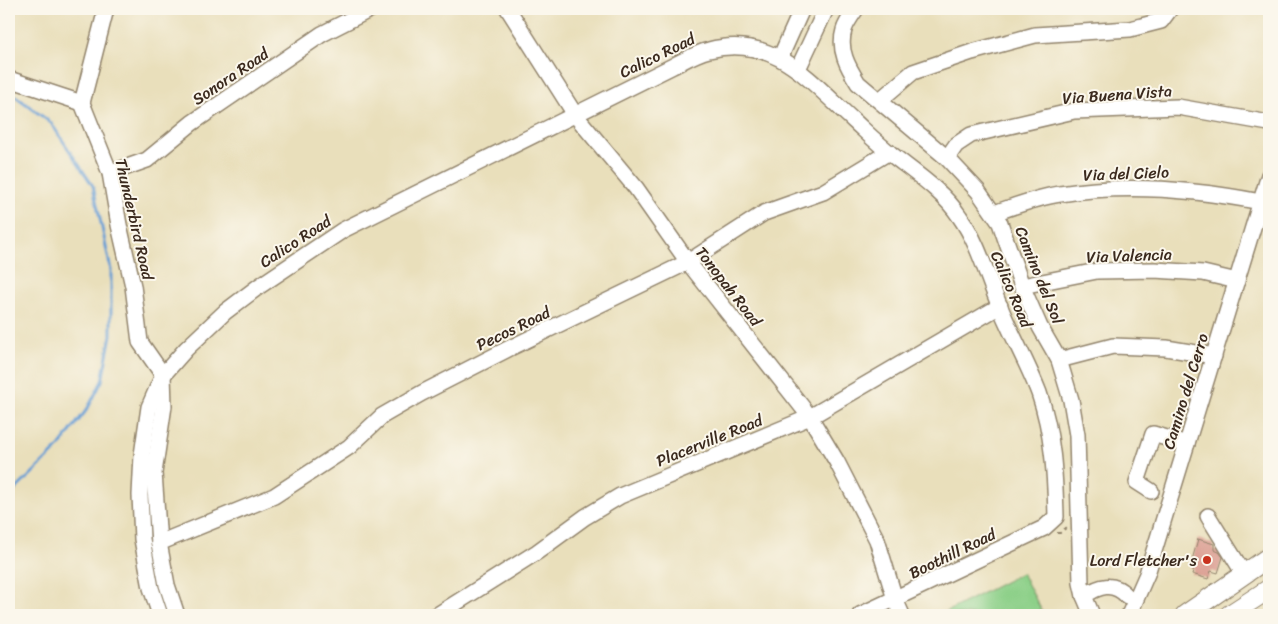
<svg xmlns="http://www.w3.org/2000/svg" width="1278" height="624" font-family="Sriracha,sans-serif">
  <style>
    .green { fill: #8dd089; stroke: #647d54 }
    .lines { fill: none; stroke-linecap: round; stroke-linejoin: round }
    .stream { stroke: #669ed4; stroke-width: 3 }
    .building { fill: #da9c90 }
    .minor-casing { stroke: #92846c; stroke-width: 18 }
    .major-casing { stroke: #92846c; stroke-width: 21 }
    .path { stroke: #92846c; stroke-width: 2; stroke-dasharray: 4 4; stroke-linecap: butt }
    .minor { stroke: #fff; stroke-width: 15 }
    .major { stroke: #fff; stroke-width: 19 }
    .poi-dot { fill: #c8321e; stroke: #fbf7ec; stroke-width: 2 }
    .labels { text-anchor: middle; stroke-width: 4; stroke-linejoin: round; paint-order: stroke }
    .street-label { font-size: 16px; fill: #3b2a1e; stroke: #fbf7ec }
    .poi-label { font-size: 16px; fill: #3b2a1e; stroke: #fbf7ec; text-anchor: end }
  </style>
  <rect width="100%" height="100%" fill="#fbf7ec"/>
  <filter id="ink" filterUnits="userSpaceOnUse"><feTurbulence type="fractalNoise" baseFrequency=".02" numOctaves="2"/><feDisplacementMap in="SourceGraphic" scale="10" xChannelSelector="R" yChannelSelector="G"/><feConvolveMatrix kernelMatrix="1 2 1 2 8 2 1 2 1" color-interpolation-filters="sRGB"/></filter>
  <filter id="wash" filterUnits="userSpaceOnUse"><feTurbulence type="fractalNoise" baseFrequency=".0096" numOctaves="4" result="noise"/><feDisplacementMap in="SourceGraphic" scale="20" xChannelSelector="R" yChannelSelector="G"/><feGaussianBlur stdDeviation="1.12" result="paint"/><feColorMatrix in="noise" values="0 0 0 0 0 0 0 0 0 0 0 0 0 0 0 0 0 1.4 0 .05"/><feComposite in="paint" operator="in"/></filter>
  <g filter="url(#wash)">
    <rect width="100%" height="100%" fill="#e9dfbb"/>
    <polygon class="green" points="1022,573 1044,615 940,615"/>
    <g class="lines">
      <polyline class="stream" points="9,91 51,123 93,186 111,270 111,335 102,381 88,408 58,448 9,496"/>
    </g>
    <g id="blocks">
      <polygon class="building" points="1198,539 1214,544 1214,550 1219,552 1223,557 1218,573 1211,571 1208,579 1192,574 1194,568 1190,567"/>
    </g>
  </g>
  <g filter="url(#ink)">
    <use href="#blocks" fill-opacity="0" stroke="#92846c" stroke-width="1"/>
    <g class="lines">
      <g class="minor-casing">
        <g id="minor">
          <polyline points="106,9 82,103 110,173 119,225 133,286 140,342 163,375 164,406 154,473 159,543 167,585 177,615"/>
          <polyline points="508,9 576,116 636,188 688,262 810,417 837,462 877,540 895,599 902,615"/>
          <path d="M856 9C852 15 846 23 844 30 838 50 848 67 858 83L947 158 978 191 1000 223 1022 286 1040 327 1059 360 1071 400 1077 435 1081 583 1084 596 1092 615"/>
          <polyline points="780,58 802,9"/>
          <polyline points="798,69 826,9"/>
          <polyline points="9,79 82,103"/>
          <polyline points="880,100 913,72 972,52 1035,35 1130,29 1161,21 1170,9"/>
          <polyline points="947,158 956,145 971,135 1074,111 1178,107 1269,123"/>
          <polyline points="110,173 147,160 192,123 322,34 371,9"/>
          <path d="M994 213C1015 206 1038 197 1060 194 1127 183 1194 189 1261 202"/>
          <polyline points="1022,286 1097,271 1154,270 1203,273 1237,281"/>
          <polyline points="1059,360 1113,346 1166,348 1214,356"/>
          <polyline points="1151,491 1137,482 1153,434 1187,444"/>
          <polyline points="1208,516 1244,574"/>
          <polyline points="159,543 274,496 349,447 382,416 422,393 508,349 688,262 764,213 823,192 889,152"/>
          <path d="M1084 596C1099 586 1113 581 1127 596"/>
          <path d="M160 615 151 588 142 539 140 495 142 455 149 407 163 375 186 349 225 312 258 287 343 230 671 67C683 61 696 53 709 50 774 33 811 82 854 121 866 132 878 144 891 154 915 173 942 190 960 217 979 244 987 277 1000 307 1012 336 1028 364 1039 393 1053 433 1055 475 1056 517L1044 528 860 615"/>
          <polyline points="437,615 537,552 585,517 620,496 810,417 1000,306"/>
          <polyline points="1129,615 1147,574 1269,175"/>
        </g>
      </g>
      <g class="major-casing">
        <g id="major">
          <polyline points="1185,615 1269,557"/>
          <polyline points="1229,615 1269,589"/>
        </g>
      </g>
      <polyline class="path" points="1057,533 1060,533 1067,527"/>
      <use href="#minor" class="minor"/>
      <use href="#major" class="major"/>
    </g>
  </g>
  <circle class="poi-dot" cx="1207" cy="560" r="5"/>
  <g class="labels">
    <g class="street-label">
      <text transform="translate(657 55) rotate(-26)" y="6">Calico Road</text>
      <text transform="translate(230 76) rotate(-34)" y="6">Sonora Road</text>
      <text transform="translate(1117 94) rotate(-4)" y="6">Via Buena Vista</text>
      <text transform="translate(1126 173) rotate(-2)" y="6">Via del Cielo</text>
      <text transform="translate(135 219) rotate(77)" y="6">Thunderbird Road</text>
      <text transform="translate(295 241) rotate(-33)" y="6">Calico Road</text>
      <text transform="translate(1129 255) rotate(-2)" y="6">Via Valencia</text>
      <text transform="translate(1040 275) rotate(68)" y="6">Camino del Sol</text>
      <text transform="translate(729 286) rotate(52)" y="6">Tonopah Road</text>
      <text transform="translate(1012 289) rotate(67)" y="6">Calico Road</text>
      <text transform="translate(513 328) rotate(-26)" y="6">Pecos Road</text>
      <text transform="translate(1185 391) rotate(-73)" y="6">Camino del Cerro</text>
      <text transform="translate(709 440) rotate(-22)" y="6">Placerville Road</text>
      <text transform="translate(952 553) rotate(-26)" y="6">Boothill Road</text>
    </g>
    <g class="poi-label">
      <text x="1197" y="566">Lord Fletcher's</text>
    </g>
  </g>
  <rect width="1278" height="624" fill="none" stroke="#fbf7ec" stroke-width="30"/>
</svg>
